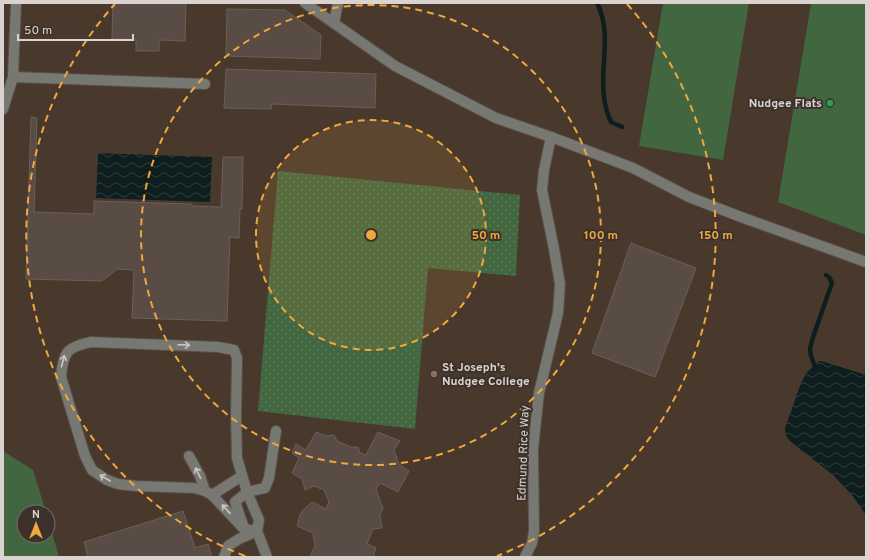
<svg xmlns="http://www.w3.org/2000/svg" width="869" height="560" font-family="Overpass,sans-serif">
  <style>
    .education { fill: #49392d; fill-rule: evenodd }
    .grass { fill: #42663f }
    .park { fill: url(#park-dots) }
    .water { fill: url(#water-waves) }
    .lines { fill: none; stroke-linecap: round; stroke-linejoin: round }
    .stream { stroke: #0e1e1f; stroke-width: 4.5 }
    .building { fill: #584c44; stroke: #6c5f57 }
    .minor-casing { stroke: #594f49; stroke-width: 12 }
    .minor { stroke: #787872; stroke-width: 10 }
    .oneway { stroke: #ccc5c1 }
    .ring { fill: none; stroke: #f0a73e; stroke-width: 2; stroke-dasharray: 7 5 }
    .leisure-dot { fill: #2e9e5b; stroke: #3d322b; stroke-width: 1.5 }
    .education-dot { fill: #8d6e63; stroke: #3d322b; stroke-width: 1.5 }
    .labels { text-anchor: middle; stroke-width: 4; stroke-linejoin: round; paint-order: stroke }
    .poi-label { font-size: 12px; font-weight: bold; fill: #dbd3cf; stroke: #3d322b; text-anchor: end }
    .street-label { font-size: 12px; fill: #dbd3cf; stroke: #3d322b }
    .centre { fill: #f0a73e; stroke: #3d322b; stroke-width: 2 }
    .ring-label { font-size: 12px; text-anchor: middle; font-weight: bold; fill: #f0a73e; stroke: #3d322b; stroke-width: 4; stroke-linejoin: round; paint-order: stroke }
  </style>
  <defs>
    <pattern id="park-dots" width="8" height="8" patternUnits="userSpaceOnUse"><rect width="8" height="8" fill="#42663f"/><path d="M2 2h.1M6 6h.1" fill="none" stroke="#5d7b5a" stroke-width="1.8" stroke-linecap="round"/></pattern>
    <pattern id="water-waves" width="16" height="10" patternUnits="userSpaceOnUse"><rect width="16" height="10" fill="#0e1e1f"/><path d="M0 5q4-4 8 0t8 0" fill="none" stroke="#303e3e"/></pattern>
  </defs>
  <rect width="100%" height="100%" fill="#3d322b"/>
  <path class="education" d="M3 3H811L778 202 866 235V557H3ZM24 512H48V536H24Z"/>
  <g class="grass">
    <polygon points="663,3 749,3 723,160 639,146"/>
    <polygon points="811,3 866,3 866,235 778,202"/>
    <polygon points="3,451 33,470 46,512 24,512 24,536 48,536 48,519 59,557 3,557"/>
  </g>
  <polygon class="park" points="278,171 520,195 516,276 428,268 415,429 258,411"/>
  <g class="water">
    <polygon points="98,153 212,157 210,202 96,198"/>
    <path d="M819 361 825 362 866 375V515L852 495 833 475 791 442C787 438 785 434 785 428L801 383 807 372Z"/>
  </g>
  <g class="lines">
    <g class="stream">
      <path d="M597 3C616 40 592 82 611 122L622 127"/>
      <polyline points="816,370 811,356 810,349 813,337 832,283 829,277 826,275"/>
    </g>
  </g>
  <g class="building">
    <polygon points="113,3 186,3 185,41 159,40 159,51 136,51 136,40 112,39"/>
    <polygon points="227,9 285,10 321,35 320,59 226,56"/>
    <polygon points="226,69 376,74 375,108 272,104 271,109 224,108"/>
    <polygon points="31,117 37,118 34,212 94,214 94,201 192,204 192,206 221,207 223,157 243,157 242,209 240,209 239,238 230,237 227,321 132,318 134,270 117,269 102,281 26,279"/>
    <polygon points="631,243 696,268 655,377 592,353"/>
    <polygon points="316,432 326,436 334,435 337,441 351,447 358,447 360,453 366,455 378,432 400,441 394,450 399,464 409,471 398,492 380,483 376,489 383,509 380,515 382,528 373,529 367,544 376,548 373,557 310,557 315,546 313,533 297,526 300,515 303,510 312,502 326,509 329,502 324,490 314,486 305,490 302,479 292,473 299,458 292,453 296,444 306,450"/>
    <polygon points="183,511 195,548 208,544 212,557 88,557 84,542"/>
  </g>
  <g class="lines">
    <g class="minor-casing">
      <g id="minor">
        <polyline points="305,3 395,66 496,118 551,137 633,168 689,197 741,217 866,262"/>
        <polyline points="334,23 338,3"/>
        <polyline points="13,77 205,84"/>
        <polyline points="3,109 13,77 16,3"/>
        <polyline points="189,456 200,476 205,491"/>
        <polyline points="212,495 242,476"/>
        <polyline points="243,525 235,502 247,492 265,488 269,478 276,431"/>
        <path d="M257 531 244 529 212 495 205 491 194 488 136 486 118 484 107 480 92 470 85 456 61 377C63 352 67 347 91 342L218 347 234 350 237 358 236 416 237 458 247 492 259 520 257 531 267 557"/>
        <polyline points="224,557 228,546 239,539 257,531"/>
        <polyline points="525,557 532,543 534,531 533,449 539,393 558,313 560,284 554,249 542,190 544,170 551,137"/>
      </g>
    </g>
    <use href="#minor" class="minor"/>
  </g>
  <defs><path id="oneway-shaft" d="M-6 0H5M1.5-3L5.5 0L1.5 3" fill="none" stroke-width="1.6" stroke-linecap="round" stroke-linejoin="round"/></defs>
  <g class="oneway">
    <use href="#oneway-shaft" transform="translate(184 345) rotate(2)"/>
    <use href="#oneway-shaft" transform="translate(63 361) rotate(-75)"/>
    <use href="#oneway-shaft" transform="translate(198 473) rotate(-116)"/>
    <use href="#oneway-shaft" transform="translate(105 478) rotate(-150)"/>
    <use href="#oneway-shaft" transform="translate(226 509) rotate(-133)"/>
  </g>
  <circle cx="371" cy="235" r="115" fill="#f0a73e" fill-opacity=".12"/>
  <g class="ring">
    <circle cx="371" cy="235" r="115"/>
    <circle cx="371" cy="235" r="230"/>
    <path d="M245 556A345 345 0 0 1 115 4M627 4A345 345 0 0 1 497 556"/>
  </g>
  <circle class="leisure-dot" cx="830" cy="103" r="4"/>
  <circle class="education-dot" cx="434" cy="374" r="4"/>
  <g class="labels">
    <g class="poi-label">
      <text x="822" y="107">Nudgee Flats</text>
      <text x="442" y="371" text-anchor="start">St Joseph's<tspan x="442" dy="14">Nudgee College</tspan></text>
    </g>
    <g class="street-label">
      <text transform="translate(523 453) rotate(-88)" y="4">Edmund Rice Way</text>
    </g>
  </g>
  <circle cx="371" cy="235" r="6" class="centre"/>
  <g class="ring-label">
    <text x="486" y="239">50 m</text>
    <text x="601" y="239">100 m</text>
    <text x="716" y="239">150 m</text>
  </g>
  <rect width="869" height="560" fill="none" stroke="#dbd3cf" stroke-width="8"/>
  <g transform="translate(36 524)"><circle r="19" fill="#3d322b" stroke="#7c726d"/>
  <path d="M0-3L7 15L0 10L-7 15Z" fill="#f0a73e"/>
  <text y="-6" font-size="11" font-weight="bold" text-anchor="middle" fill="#dbd3cf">N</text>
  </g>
  <path d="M18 34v6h115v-6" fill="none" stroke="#dbd3cf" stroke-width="2"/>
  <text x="24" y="34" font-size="12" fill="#dbd3cf" stroke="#3d322b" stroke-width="3" paint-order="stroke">50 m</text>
</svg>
